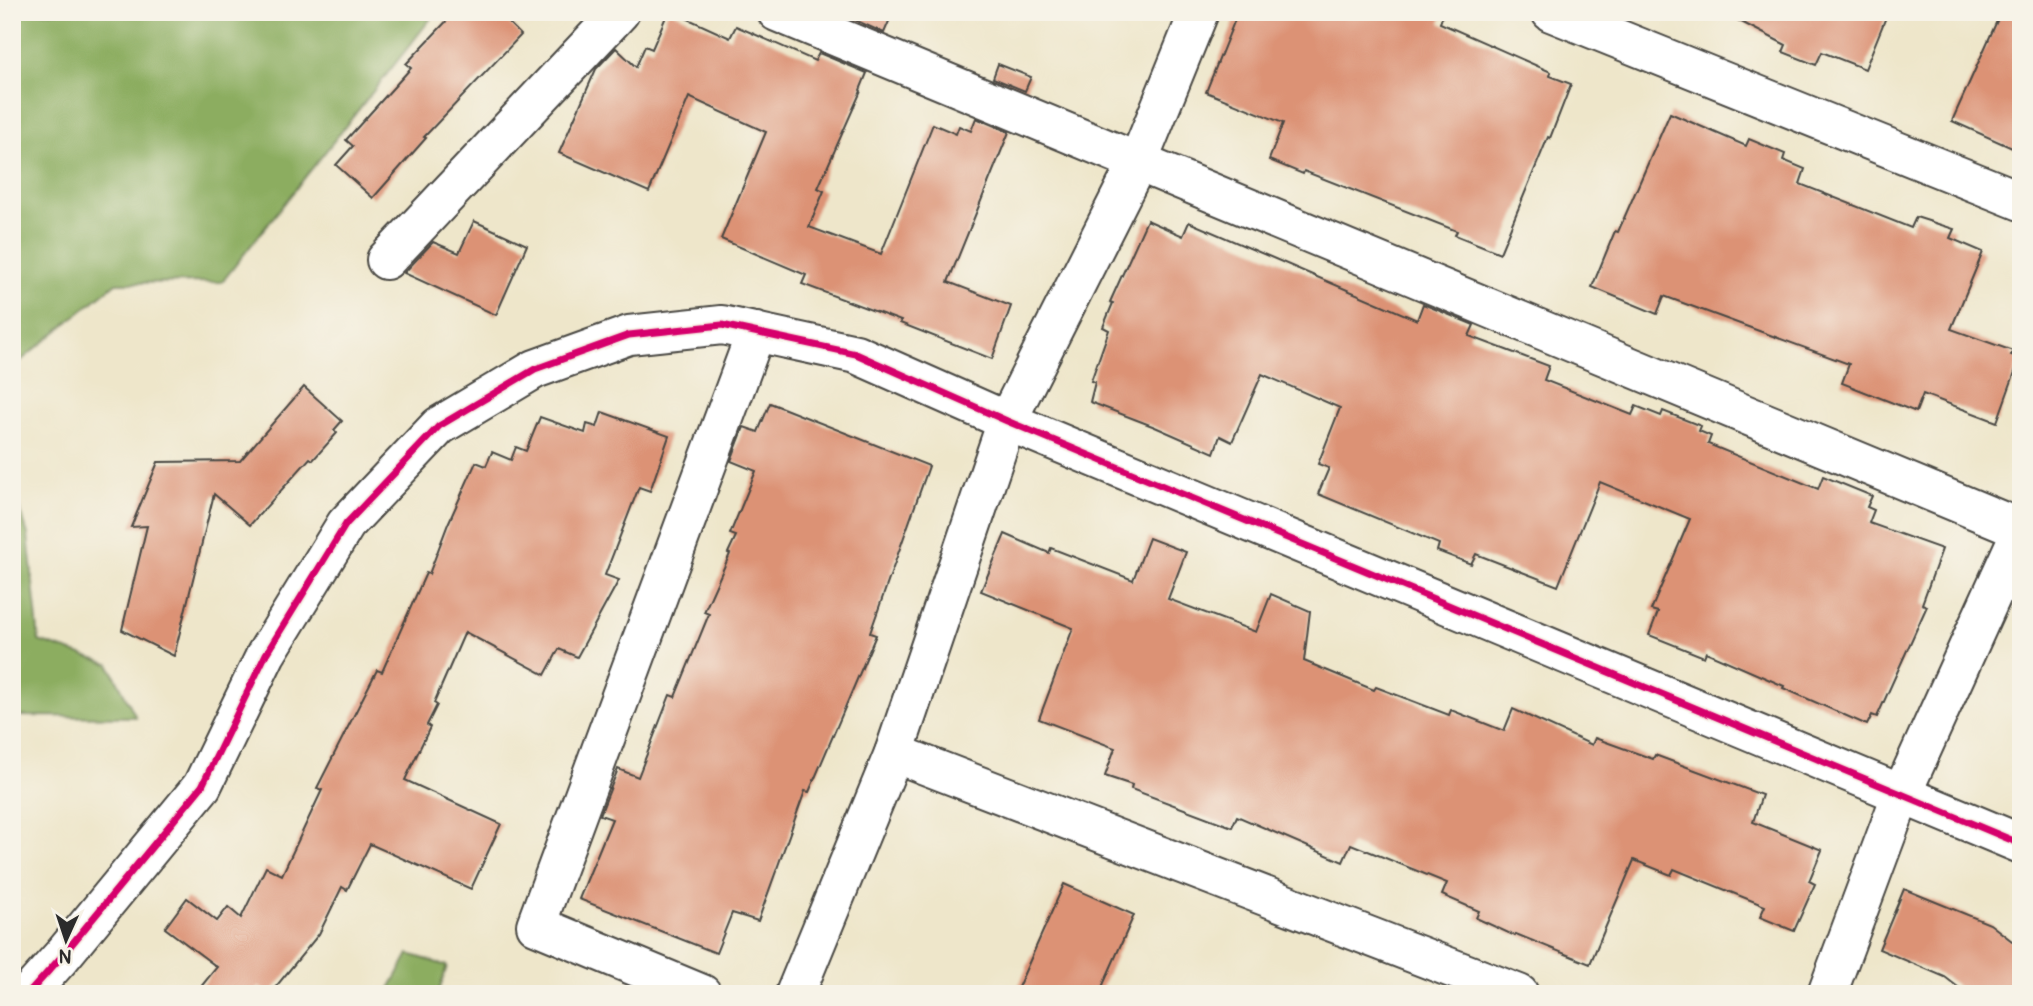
<svg xmlns="http://www.w3.org/2000/svg" width="2033" height="1006" font-family="Pangolin,sans-serif">
  <style>
    .forest { fill: #8cad61; stroke: #5c6c46; stroke-width: 2 }
    .building { fill: #dc9274 }
    .lines { fill: none; stroke-linecap: round; stroke-linejoin: round }
    .minor-casing { stroke: #484743; stroke-width: 42 }
    .minor { stroke: #fff; stroke-width: 38 }
    .cycleway-casing { stroke: #f7f3e8; stroke-width: 11 }
    .cycleway { stroke: #d6006c; stroke-width: 7 }
  </style>
  <rect width="100%" height="100%" fill="#f7f3e8"/>
  <filter id="ink" filterUnits="userSpaceOnUse"><feTurbulence type="fractalNoise" baseFrequency=".0143" numOctaves="2"/><feDisplacementMap in="SourceGraphic" scale="14" xChannelSelector="R" yChannelSelector="G"/><feConvolveMatrix kernelMatrix="1 2 1 2 8 2 1 2 1" color-interpolation-filters="sRGB"/></filter>
  <filter id="wash" filterUnits="userSpaceOnUse"><feTurbulence type="fractalNoise" baseFrequency=".00686" numOctaves="4" result="noise"/><feDisplacementMap in="SourceGraphic" scale="28" xChannelSelector="R" yChannelSelector="G"/><feGaussianBlur stdDeviation="1.57" result="paint"/><feColorMatrix in="noise" values="0 0 0 0 0 0 0 0 0 0 0 0 0 0 0 0 0 1.4 0 .05"/><feComposite in="paint" operator="in"/></filter>
  <g filter="url(#wash)">
    <rect width="100%" height="100%" fill="#eee6ca"/>
    <g class="forest">
      <polygon points="12,12 436,12 222,282 116,283 12,368"/>
      <polygon points="12,485 28,534 39,641 109,664 136,717 12,716"/>
      <polygon points="409,954 447,966 438,994 387,994"/>
    </g>
    <g id="blocks">
      <g class="building">
        <polygon points="455,12 498,12 521,35 424,137 426,138 373,198 336,165 353,146 346,140 411,68 406,64"/>
        <polygon points="668,12 673,12 730,38 736,26 815,61 819,53 867,73 860,90 861,91 818,188 824,191 809,227 881,254 933,124 956,134 959,126 971,131 976,118 1009,132 948,282 1011,306 992,359 900,323 901,321 802,284 806,275 721,239 766,132 689,97 649,192 559,153 596,69 616,48 636,67 645,46 652,49"/>
        <polygon points="837,12 893,12 884,33"/>
        <polygon points="1238,12 1444,12 1440,23 1551,72 1550,76 1571,84 1550,138 1548,137 1500,253 1455,235 1457,231 1304,171 1303,174 1269,160 1283,123 1206,92"/>
        <polygon points="1722,12 1888,12 1865,69 1822,52 1816,65 1783,52 1786,45"/>
        <polygon points="2001,12 2021,12 2021,152 1952,121"/>
        <polygon points="998,64 1031,77 1025,91 993,78"/>
        <polygon points="1670,113 1746,146 1749,139 1785,154 1783,160 1805,169 1800,184 1911,228 1916,217 1954,229 1950,238 1983,252 1951,329 2013,351 2011,355 2020,358 1997,422 1923,394 1916,412 1842,383 1849,364 1664,296 1657,314 1592,287 1615,231 1618,232"/>
        <polygon points="1147,220 1183,236 1189,222 1417,320 1423,304 1474,325 1469,336 1549,366 1544,380 1632,415 1636,406 1661,416 1663,411 1701,426 1699,431 1711,436 1708,444 1818,489 1823,476 1872,496 1867,507 1874,510 1869,523 1942,549 1922,604 1927,606 1877,717 1872,715 1867,725 1783,688 1784,686 1706,652 1704,657 1649,635 1658,612 1651,610 1690,519 1600,482 1558,586 1476,554 1471,564 1437,551 1439,544 1318,494 1329,468 1318,464 1340,408 1262,374 1232,442 1220,436 1214,453 1155,427 1090,402 1095,382 1091,381 1109,330 1103,327 1113,303 1110,302"/>
        <polygon points="474,221 527,245 496,315 404,273 433,242 459,253"/>
        <polygon points="304,387 342,421 334,430 337,433 313,460 310,458 250,525 214,494 174,656 122,630 147,526 131,527 158,462 240,461"/>
        <polygon points="770,403 929,466 870,633 876,635 809,792 805,791 758,921 732,913 716,953 579,899 612,819 600,815 618,769 638,777 670,695 675,697 709,614 704,612 730,554 728,553 736,536 730,534 756,471 731,461 744,427 758,432"/>
        <polygon points="602,412 669,436 650,491 639,487 605,575 619,580 577,657 559,649 545,675 465,632 434,703 437,705 427,725 430,727 405,780 501,824 471,889 370,844 347,890 342,887 319,934 270,994 259,987 254,994 195,994 217,967 165,928 187,898 217,921 228,907 241,918 266,867 282,875 322,790 317,788 377,670 382,672 426,573 429,574 448,524 476,462 486,466 492,452 511,460 516,447 526,451 540,417 585,433 587,424 597,427"/>
        <polygon points="1005,534 1049,553 1051,548 1133,580 1149,538 1186,552 1168,599 1256,632 1271,594 1310,611 1304,661 1374,690 1376,687 1449,715 1451,710 1504,731 1513,709 1592,745 1595,738 1653,759 1655,755 1762,795 1753,822 1822,850 1809,881 1815,884 1794,931 1760,917 1765,906 1674,869 1671,875 1634,860 1590,964 1516,934 1515,936 1476,918 1479,911 1442,895 1447,883 1351,844 1343,862 1237,816 1232,827 1131,789 1132,785 1105,776 1115,748 1039,719 1073,628 981,591"/>
        <polygon points="1064,884 1134,915 1099,994 1015,994"/>
        <polygon points="1904,889 1990,924 2021,948 2021,994 1967,994 1945,977 1879,949"/>
      </g>
    </g>
  </g>
  <g filter="url(#ink)">
    <use href="#blocks" fill-opacity="0" stroke="#484743" stroke-width="2"/>
    <g class="lines">
      <g class="minor-casing">
        <g id="minor">
          <polyline points="777,12 2021,529"/>
          <polyline points="1551,12 2021,201"/>
          <polyline points="386,260 620,12"/>
          <polyline points="894,753 1519,994"/>
          <polyline points="28,994 62,956 202,786 266,654 346,524 439,426 535,369 629,335 722,325 856,354 1007,421 2021,844"/>
          <polyline points="702,994 536,925 756,332"/>
          <polyline points="795,994 894,753 1007,421 1138,162 1199,12"/>
          <polyline points="1827,994 1902,793 2021,531"/>
        </g>
      </g>
      <use href="#minor" class="minor"/>
      <g class="cycleway-casing">
        <polyline id="cycleway" points="28,994 62,956 202,786 266,654 346,524 439,426 535,369 629,335 722,325 856,354 1007,421 2021,844"/>
      </g>
      <use href="#cycleway" class="cycleway"/>
    </g>
  </g>
  <rect width="2033" height="1006" fill="none" stroke="#f7f3e8" stroke-width="42"/>
  <g transform="translate(66 940) rotate(183)" stroke="#f7f3e8" stroke-width="5" paint-order="stroke">
  <path d="M0-5L12 26L0 18L-12 26Z" fill="#2b2b2b"/>
  <text y="-10" font-size="19" font-weight="bold" text-anchor="middle" fill="#2b2b2b">N</text>
  </g>
</svg>
